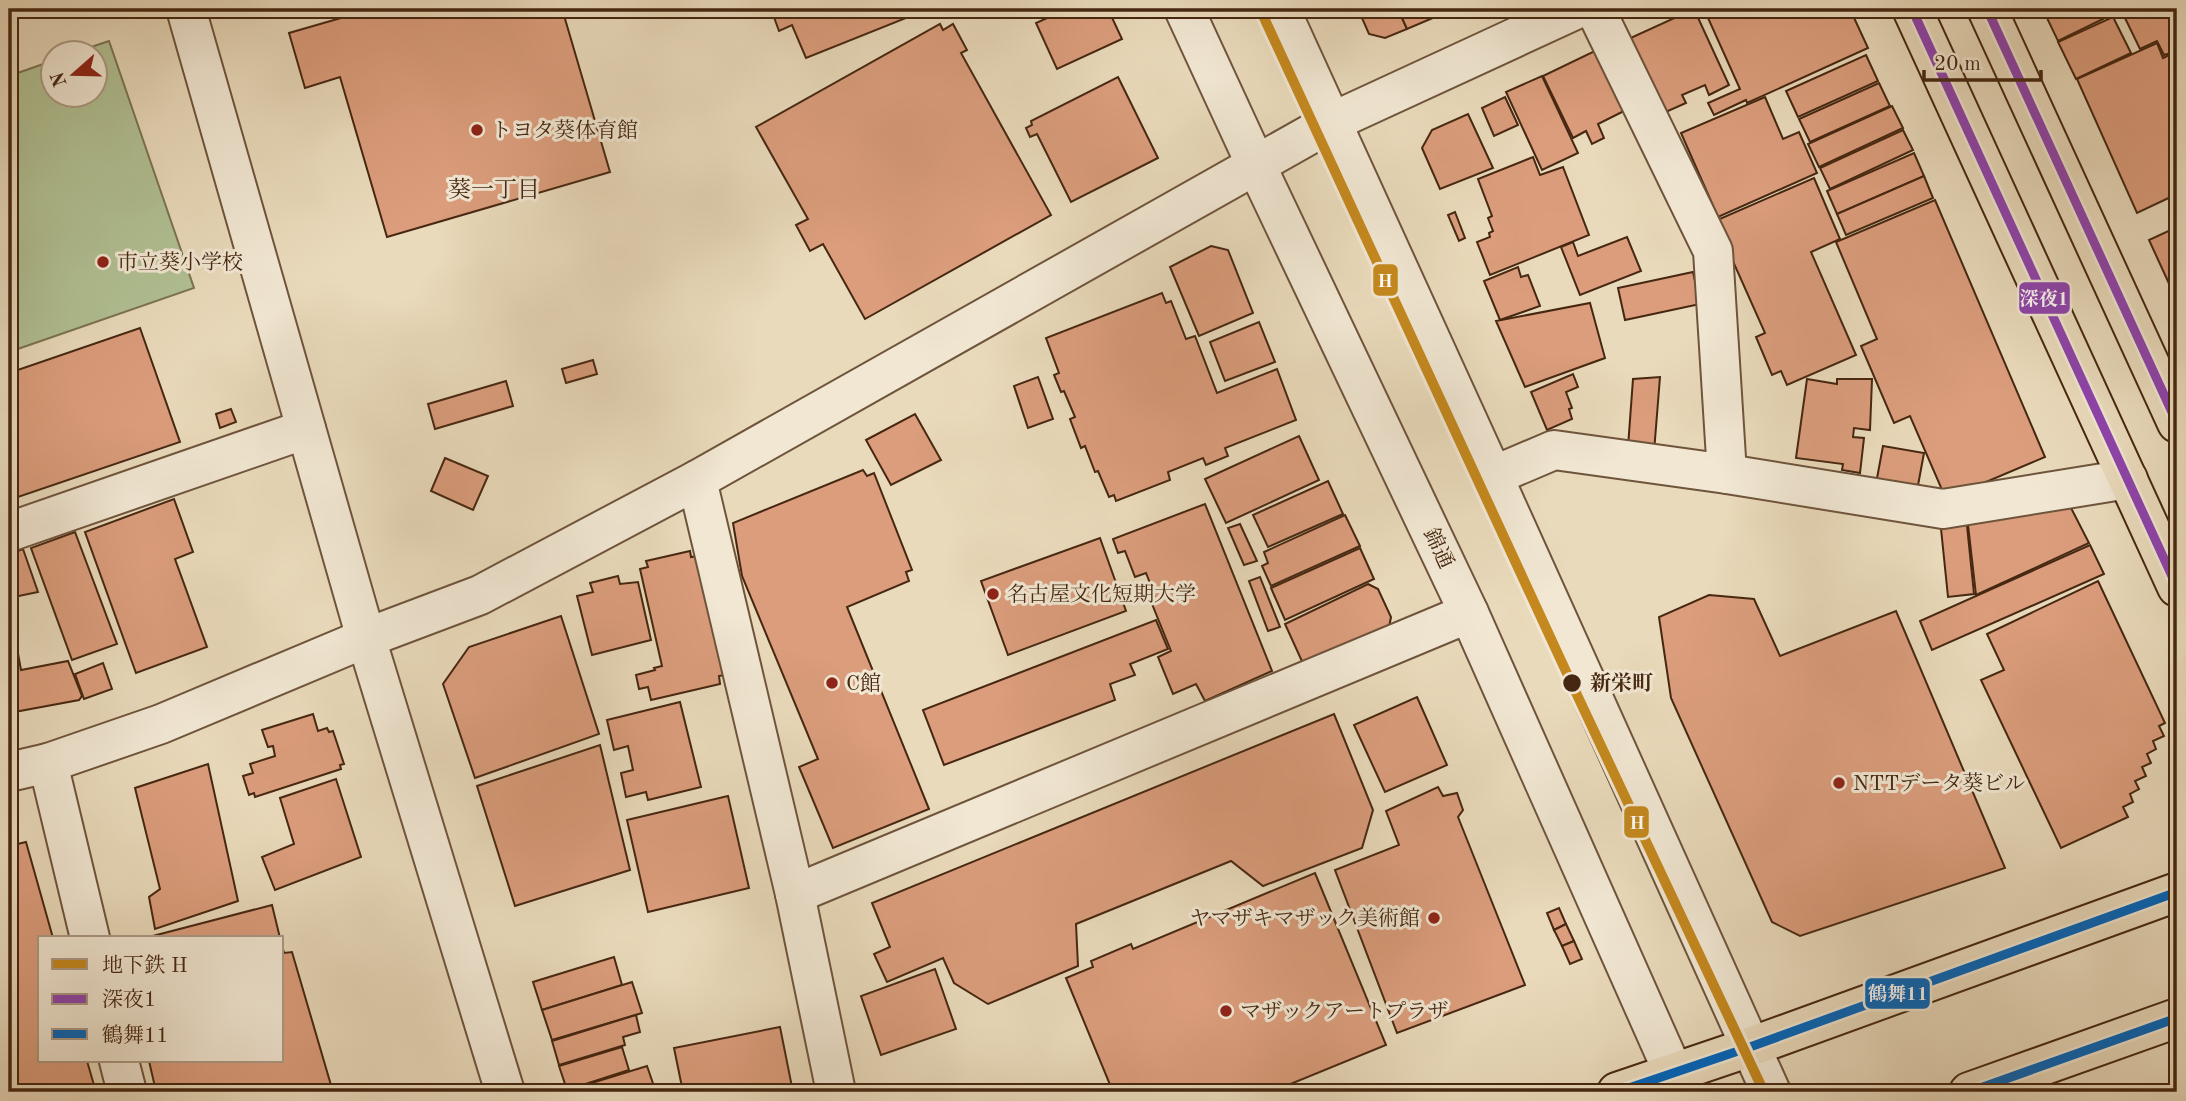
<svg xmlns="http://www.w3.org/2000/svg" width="2186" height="1101" font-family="'Old Standard TT','Noto Serif JP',serif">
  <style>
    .green { fill: #b1c194; stroke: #7c7452; stroke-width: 2 }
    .building { fill: #db9d7c; stroke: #462711; stroke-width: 2 }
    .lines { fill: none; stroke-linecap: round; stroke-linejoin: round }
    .minor-casing { stroke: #6f543c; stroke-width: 42 }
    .major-casing { stroke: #462711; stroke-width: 42 }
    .highway-casing { stroke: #462711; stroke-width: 42 }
    .minor { stroke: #f1e7d3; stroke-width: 38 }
    .major { stroke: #e9dabb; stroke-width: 38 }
    .highway { stroke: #e9dabb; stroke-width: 38 }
    .bus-1-casing { stroke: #f1e7d3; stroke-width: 14 }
    .bus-2-casing { stroke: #f1e7d3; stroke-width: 14 }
    .bus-1 { stroke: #8e44ad; stroke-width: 9 }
    .bus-2 { stroke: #0065bd; stroke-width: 9 }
    .metro-1-casing { stroke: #f1e7d3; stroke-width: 16 }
    .metro-1 { stroke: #c4881e; stroke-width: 10 }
    .poi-dot { fill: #8f2418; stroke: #f1e7d3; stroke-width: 2.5 }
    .stop-dot { fill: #462711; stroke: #f1e7d3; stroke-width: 2.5 }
    .labels { text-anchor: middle; stroke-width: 6; stroke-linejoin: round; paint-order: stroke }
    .poi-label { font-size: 21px; fill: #462711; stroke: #f1e7d3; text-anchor: start }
    .street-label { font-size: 21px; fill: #462711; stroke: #f1e7d3 }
    .stop-label { font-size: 21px; font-weight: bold; fill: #462711; stroke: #f1e7d3; text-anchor: start }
    .neighbourhood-label { font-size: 23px; fill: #462711; stroke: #f1e7d3 }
    .line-badge { stroke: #f1e7d3; stroke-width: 2.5 }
    .badge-label { font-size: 19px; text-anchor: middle; font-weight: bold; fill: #fff }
  </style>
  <rect width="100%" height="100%" fill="#e9dabb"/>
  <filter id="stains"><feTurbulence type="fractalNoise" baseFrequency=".00286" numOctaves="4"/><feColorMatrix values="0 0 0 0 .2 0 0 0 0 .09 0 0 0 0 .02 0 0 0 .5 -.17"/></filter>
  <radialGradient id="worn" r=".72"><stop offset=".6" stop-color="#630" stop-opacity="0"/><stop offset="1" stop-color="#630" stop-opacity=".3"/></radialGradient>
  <polygon class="green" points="109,41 194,288 9,352 9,76 52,61 52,94 94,94 94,52 76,52"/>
  <g class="building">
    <polygon points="372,9 576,9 563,12 610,172 387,237 340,77 305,88 289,33"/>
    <polygon points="771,9 908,9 911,16 806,58 792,25 779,31"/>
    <polygon points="1067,9 1108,9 1122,39 1057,69 1036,23"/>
    <polygon points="1358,9 1398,9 1407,29 1385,38 1369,34"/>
    <polygon points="1398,9 1454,9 1407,29"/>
    <polygon points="1694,9 1729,85 1709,95 1705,85 1682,95 1686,103 1659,115 1624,41"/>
    <polygon points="1704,9 1850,9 1868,48 1747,103 1746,100 1714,115 1708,103 1740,89"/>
    <polygon points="2065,9 2098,9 2103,19 2058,41 2047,18"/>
    <polygon points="2140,9 2177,9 2177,60 2174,61 2171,53 2164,55 2157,41 2140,49 2124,16"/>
    <polygon points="2113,17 2131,53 2076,79 2058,42"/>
    <polygon points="940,24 943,30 953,24 967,50 961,53 1051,215 865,319 823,244 810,251 796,225 808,219 756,127"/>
    <polygon points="2157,43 2163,58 2169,55 2177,74 2177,194 2137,213 2077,79"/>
    <polygon points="1603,47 1632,107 1598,124 1604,138 1592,144 1586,131 1573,138 1543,76"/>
    <polygon points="1866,55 1878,81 1798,117 1786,91"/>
    <polygon points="1542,76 1578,153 1542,170 1506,92"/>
    <polygon points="1118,77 1158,158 1071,202 1037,134 1030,137 1026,128 1032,125 1031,121"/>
    <polygon points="1879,83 1890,106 1810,142 1799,119"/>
    <polygon points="1505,97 1518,125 1494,136 1482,108"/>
    <polygon points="1765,97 1783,139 1799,132 1817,173 1718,217 1681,133"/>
    <polygon points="1892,106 1903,128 1819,167 1808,144"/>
    <polygon points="1468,114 1493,168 1440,189 1422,148 1432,130"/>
    <polygon points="1903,130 1913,150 1830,189 1820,168"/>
    <polygon points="1914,153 1924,176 1837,214 1827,191"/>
    <polygon points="1533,157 1540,175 1563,167 1589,235 1490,275 1477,242 1490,237 1489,233 1493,231 1488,218 1492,216 1478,179"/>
    <polygon points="1924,176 1933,198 1846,235 1837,214"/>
    <polygon points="1814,178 1840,239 1811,252 1856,355 1787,385 1781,371 1772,375 1756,337 1765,333 1715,221"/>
    <polygon points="1935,200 2045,457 1946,499 1910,416 1894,423 1861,346 1877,339 1836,242"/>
    <polygon points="1455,212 1465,238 1459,241 1448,215"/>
    <polygon points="2177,227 2177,301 2149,240"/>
    <polygon points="1627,237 1641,271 1580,295 1561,247 1573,242 1578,256"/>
    <polygon points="1211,246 1228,250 1253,313 1199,336 1170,267"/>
    <polygon points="1518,267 1521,277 1528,275 1540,306 1500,320 1484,281"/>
    <polygon points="1693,272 1700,304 1625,320 1618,288"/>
    <polygon points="1162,293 1166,303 1171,301 1186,339 1195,336 1217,393 1277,369 1296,420 1225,448 1228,456 1206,465 1203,458 1168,472 1170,480 1116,501 1114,495 1109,497 1098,471 1095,472 1085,446 1081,448 1070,419 1075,417 1064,391 1061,392 1054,375 1059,373 1046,338"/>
    <polygon points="1590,303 1605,358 1525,387 1496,321"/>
    <polygon points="1259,322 1275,362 1225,381 1210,342"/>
    <polygon points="140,328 180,442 15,498 9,480 9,373"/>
    <polygon points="593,360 597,374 566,383 562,369"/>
    <polygon points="1573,374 1578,387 1566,392 1572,408 1569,409 1572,419 1547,430 1531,392"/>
    <polygon points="1038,377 1053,419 1028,428 1014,386"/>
    <polygon points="1660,377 1654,452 1628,447 1633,379"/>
    <polygon points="1807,379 1837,384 1837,379 1872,379 1870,430 1854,428 1853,437 1864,438 1860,473 1842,470 1843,464 1796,458"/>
    <polygon points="506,381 513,406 435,429 428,404"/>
    <polygon points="231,409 236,422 220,428 216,414"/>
    <polygon points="915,414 941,460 891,485 866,440"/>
    <polygon points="1299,436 1319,480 1226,523 1205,479"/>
    <polygon points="1883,446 1924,453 1916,496 1875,489"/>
    <polygon points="445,458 488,476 473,510 431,491"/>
    <polygon points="863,470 867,476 874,473 912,570 906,572 909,581 847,607 929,809 833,848 799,767 818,759 742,576 733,523"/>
    <polygon points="1328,481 1343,514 1268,547 1253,515"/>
    <polygon points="174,499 193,552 175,559 207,647 136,673 85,532"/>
    <polygon points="1205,504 1272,671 1205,701 1196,684 1173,694 1158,657 1171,651 1150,599 1155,596 1146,573 1135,577 1125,551 1118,553 1113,539"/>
    <polygon points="2069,504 2089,543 1976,595 1967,516"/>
    <polygon points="1345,515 1360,546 1271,586 1262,566 1268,563 1264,552"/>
    <polygon points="1966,516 1974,594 1948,597 1940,519"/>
    <polygon points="1240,524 1257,561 1244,565 1228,528"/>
    <polygon points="75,532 117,644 72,660 31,548"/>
    <polygon points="1100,538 1126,611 1008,655 981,581"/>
    <polygon points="2090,545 2104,574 1932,650 1920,621"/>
    <polygon points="1360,548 1374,579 1285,620 1271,588"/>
    <polygon points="23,549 38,592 9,598 9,554"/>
    <polygon points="690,551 691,557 698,556 725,675 719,676 720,684 651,700 648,687 639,689 636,675 655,670 654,668 662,666 640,569 648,567 646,561"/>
    <polygon points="618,576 620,584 638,582 651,640 592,655 577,596 593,592 590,583"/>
    <polygon points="1260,577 1280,627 1268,631 1249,581"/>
    <polygon points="2098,581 2165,723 2159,726 2164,736 2153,741 2156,749 2147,754 2151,763 2142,767 2146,776 2135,781 2139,789 2130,794 2133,802 2123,807 2128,817 2061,848 1981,680 2004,670 1987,634"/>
    <polygon points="1368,584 1378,589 1391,617 1388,632 1305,668 1285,624"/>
    <polygon points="1709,595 1754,599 1780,656 1896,611 2005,868 1800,936 1772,922 1671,698 1659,617"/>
    <polygon points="9,604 21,670 68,661 82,696 79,700 9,713"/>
    <polygon points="561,616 599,734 475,778 443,684 469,647"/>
    <polygon points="1156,620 1168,649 1130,664 1135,675 1110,684 1115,700 944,765 923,710"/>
    <polygon points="103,663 112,689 84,699 75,674"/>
    <polygon points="1417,697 1447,765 1385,792 1354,725"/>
    <polygon points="680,702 701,787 648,800 646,792 626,797 621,773 633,770 628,746 614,750 607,720"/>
    <polygon points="313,714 318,731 327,728 329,732 333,731 344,764 340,765 341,769 255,797 254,793 249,795 243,776 253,773 250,764 275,756 273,746 268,747 262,730"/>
    <polygon points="1334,714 1373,810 1362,848 1263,886 1231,861 1076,924 1078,966 988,1004 954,983 943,958 887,982 874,954 890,947 872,903"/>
    <polygon points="600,745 630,870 515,906 477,786"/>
    <polygon points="208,764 238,901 155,929 149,897 160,889 135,788"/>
    <polygon points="336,779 361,857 275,890 262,857 294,844 280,798"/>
    <polygon points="1438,787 1443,796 1457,793 1463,810 1458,817 1525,985 1397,1033 1335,870 1399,845 1386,811"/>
    <polygon points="728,796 749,888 648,912 627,820"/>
    <polygon points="26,842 53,938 40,938 40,1061 87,1061 96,1092 9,1092 9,846"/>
    <polygon points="1315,873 1386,1045 1271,1092 1113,1092 1066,978 1093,967 1091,961 1131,944 1133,949"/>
    <polygon points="272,905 280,938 145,938"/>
    <polygon points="1559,908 1566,924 1554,930 1547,913"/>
    <polygon points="1566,924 1574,941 1562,946 1554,930"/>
    <polygon points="1574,941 1582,959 1570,964 1562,946"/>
    <polygon points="282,945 284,953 292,952 333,1092 172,1092 170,1086 155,1087 149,1061 282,1061"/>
    <polygon points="614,957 622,985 542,1010 533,982"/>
    <polygon points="935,969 956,1029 881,1055 861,996"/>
    <polygon points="632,982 642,1013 552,1040 542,1010"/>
    <polygon points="636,1015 640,1032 623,1037 625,1045 559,1065 552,1041"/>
    <polygon points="780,1027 793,1092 683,1092 674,1048"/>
    <polygon points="622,1047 629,1070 567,1090 559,1066"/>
    <polygon points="647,1066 656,1092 570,1092 569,1090"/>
  </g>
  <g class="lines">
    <g class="minor-casing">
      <g id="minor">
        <polyline points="186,9 366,638 505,1092"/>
        <polyline points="1184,9 1256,165 1469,613 1682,1092"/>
        <polyline points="1280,9 1493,476 1771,1092"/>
        <polyline points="1595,9 1713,251 1727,474"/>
        <polyline points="1493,476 1554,450 1727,474 1943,509 2128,479"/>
        <polyline points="697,480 795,894 836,1092"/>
        <polyline points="9,532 306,429"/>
        <polyline points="48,763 90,938"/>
        <polyline points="9,772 48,763 161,724 366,638 480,595 697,480 1332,122 1577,9"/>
        <polyline points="795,894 1469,613"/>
        <polyline points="119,1061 127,1092"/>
      </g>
    </g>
    <g class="major-casing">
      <g id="major">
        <polyline points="1912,9 2177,587"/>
        <polyline points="1987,9 2177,423"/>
      </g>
    </g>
    <g class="highway-casing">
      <g id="highway">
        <polyline points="1617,1092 1750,1047 2177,892"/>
        <polyline points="1969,1092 2177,1018"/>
      </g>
    </g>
    <use href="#minor" class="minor"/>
    <use href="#major" class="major"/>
    <use href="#highway" class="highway"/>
    <g class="bus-1-casing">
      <g id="bus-1">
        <polyline points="1912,9 2177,587"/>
        <polyline points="1987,9 2177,423"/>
      </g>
    </g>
    <g class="bus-2-casing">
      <g id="bus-2">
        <polyline points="1617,1092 1750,1047 2177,892"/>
        <polyline points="1969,1092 2177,1018"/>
      </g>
    </g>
    <use href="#bus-1" class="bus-1"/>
    <use href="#bus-2" class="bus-2"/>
    <g class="metro-1-casing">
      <polyline id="metro-1" points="1260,9 1570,680 1764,1092"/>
    </g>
    <use href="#metro-1" class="metro-1"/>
  </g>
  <g class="poi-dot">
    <circle cx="477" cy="130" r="7"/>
    <circle cx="103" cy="262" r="7"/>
    <circle cx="993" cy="594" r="7"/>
    <circle cx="832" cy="683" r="7"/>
    <circle cx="1839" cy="783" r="7"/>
    <circle cx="1434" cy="918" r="7"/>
    <circle cx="1226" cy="1011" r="7"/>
  </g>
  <circle class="stop-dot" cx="1572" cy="683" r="10"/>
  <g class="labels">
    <g class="poi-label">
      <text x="491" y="137">トヨタ葵体育館</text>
      <text x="117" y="269">市立葵小学校</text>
      <text x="1007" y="601">名古屋文化短期大学</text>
      <text x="846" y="690">C館</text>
      <text x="1853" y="790">NTTデータ葵ビル</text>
      <text x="1420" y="925" text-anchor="end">ヤマザキマザック美術館</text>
      <text x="1240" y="1018">マザックアートプラザ</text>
    </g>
    <g class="street-label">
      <text transform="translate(1439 548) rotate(65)" y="7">錦通</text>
    </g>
    <g class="stop-label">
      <text x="1590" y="690">新栄町</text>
    </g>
    <g class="neighbourhood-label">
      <text x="494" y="197">葵一丁目</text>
    </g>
  </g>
  <g class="line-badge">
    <rect x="1372" y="263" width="27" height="34" rx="7" fill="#c4881e"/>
    <rect x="2018" y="281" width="53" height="34" rx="7" fill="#8e44ad"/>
    <rect x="1623" y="805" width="27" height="34" rx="7" fill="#c4881e"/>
    <rect x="1864" y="977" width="67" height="33" rx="7" fill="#0065bd"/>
  </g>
  <g class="badge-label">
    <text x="1385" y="287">H</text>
    <text x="2044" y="305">深夜1</text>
    <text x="1637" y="829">H</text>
    <text x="1898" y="1000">鶴舞11</text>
  </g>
  <rect width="2186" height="1101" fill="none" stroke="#e9dabb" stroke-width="35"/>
  <rect x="10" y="10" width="2165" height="1080" fill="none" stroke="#462711" stroke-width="3.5"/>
  <rect x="18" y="18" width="2151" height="1066" fill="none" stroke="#462711" stroke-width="2"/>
  <rect x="38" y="936" width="245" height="126" fill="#f1e7d3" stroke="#ad9a85" stroke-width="2"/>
  <rect x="52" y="959" width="35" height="10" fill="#c4881e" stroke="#ad9a85" stroke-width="2"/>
  <text x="102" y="972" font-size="21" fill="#462711">地下鉄 H</text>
  <rect x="52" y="994" width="35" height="10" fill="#8e44ad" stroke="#ad9a85" stroke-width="2"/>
  <text x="102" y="1006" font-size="21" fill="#462711">深夜1</text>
  <rect x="52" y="1029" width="35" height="10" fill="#0065bd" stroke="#ad9a85" stroke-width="2"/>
  <text x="102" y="1042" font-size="21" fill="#462711">鶴舞11</text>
  <g transform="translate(74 74) rotate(250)"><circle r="33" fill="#f1e7d3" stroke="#ad9a85" stroke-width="2"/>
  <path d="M0-5L12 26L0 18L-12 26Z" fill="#8f2418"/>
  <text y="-10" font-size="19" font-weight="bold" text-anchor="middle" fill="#462711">N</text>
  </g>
  <path d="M1924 70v10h117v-10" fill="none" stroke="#462711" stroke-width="3.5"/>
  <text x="1934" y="70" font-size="21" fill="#462711" stroke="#f1e7d3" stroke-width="5" paint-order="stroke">20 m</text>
  <rect width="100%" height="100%" filter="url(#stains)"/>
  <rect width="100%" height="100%" fill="url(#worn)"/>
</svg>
